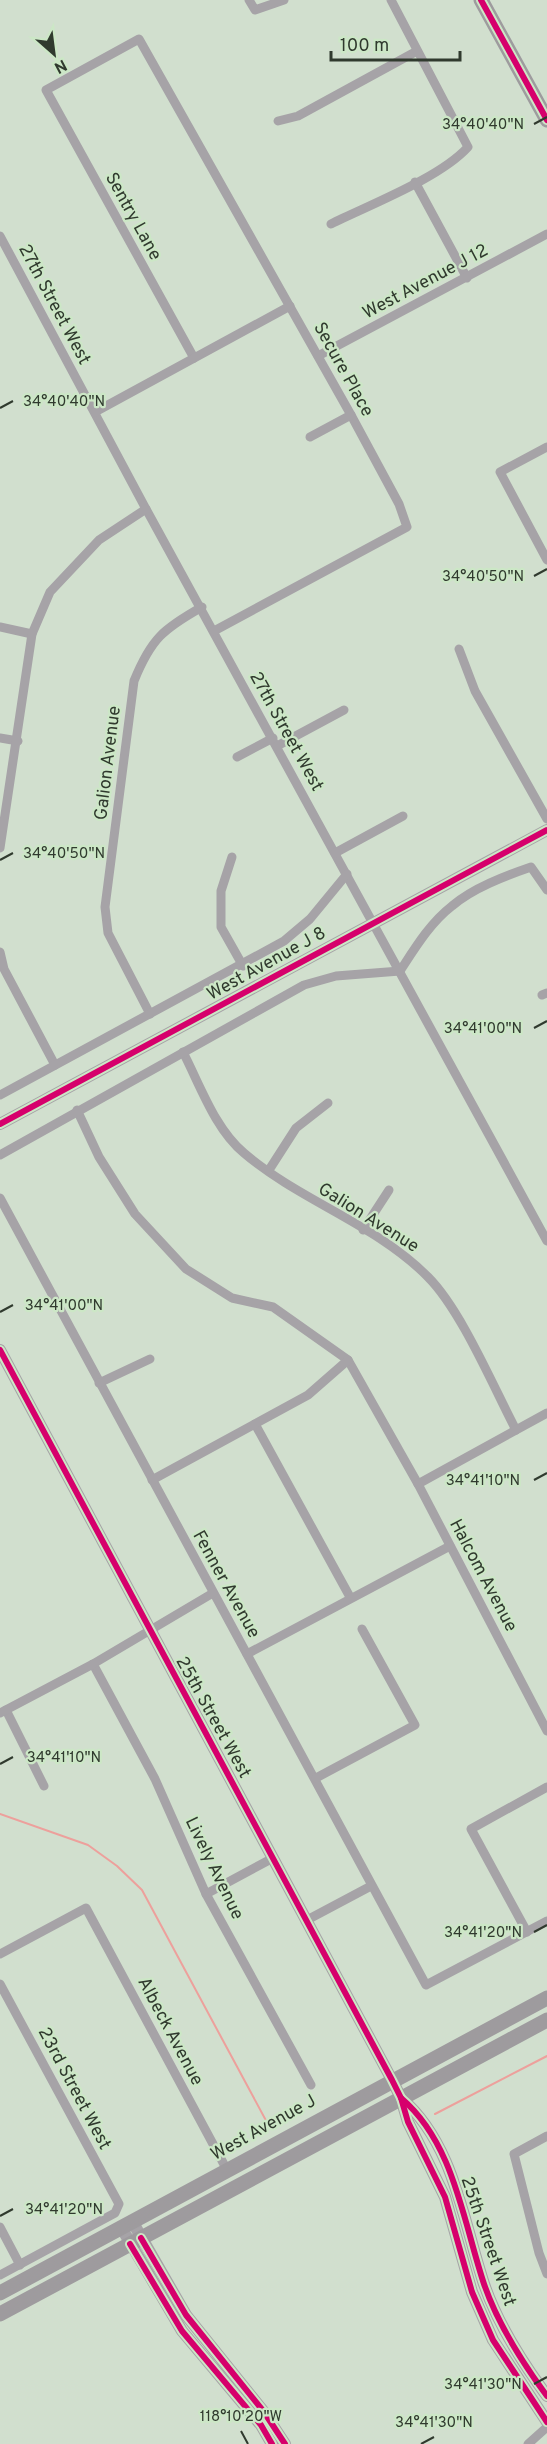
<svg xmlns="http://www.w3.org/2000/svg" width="547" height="2444" font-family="Overpass,sans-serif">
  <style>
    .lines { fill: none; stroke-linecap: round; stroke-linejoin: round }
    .stream { stroke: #eda09c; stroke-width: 2 }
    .minor { stroke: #a6a3a7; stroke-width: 9 }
    .tertiary { stroke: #a6a3a7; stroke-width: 12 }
    .primary { stroke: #9e9b9e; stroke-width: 15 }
    .cycleway-casing { stroke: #cce7c6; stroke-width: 10 }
    .cycleway { stroke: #d6006c; stroke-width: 6 }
    .ticks { fill: none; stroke: #303a2e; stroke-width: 2 }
    .labels { text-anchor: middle; stroke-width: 4.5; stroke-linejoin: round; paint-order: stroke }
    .street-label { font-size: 18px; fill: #303a2e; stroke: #cce7c6 }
    .ticks-label { font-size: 15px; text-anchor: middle; fill: #303a2e; stroke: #cce7c6; stroke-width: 4.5; stroke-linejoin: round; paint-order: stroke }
  </style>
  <rect width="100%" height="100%" fill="#d1dfce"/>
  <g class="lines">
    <g class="stream">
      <polyline points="0,1814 88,1845 117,1866 142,1890 270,2128"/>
      <polyline points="435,2114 547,2056"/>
    </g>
    <g class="minor">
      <polyline points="249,0 255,10 284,0"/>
      <polyline points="278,121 298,116 417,51"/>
      <polyline points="415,182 467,278"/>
      <path d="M331 224C369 205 440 178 468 147L391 0"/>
      <polyline points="0,236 146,509 547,1241"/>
      <polyline points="318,356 547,234"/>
      <polyline points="194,358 46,90 139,39 351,415 399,504 407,527 214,631"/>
      <polyline points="95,412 290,306"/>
      <polyline points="310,437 351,415"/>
      <polyline points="547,447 500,472 547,560"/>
      <polyline points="0,627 32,634"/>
      <polyline points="459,649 475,691 547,819"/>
      <polyline points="0,738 18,741"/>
      <polyline points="277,746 344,710"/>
      <polyline points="237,757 273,738"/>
      <polyline points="0,848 32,634 50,592 99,540 146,509"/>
      <polyline points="335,853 403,816"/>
      <polyline points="232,857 221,891 221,927 243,966"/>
      <polyline points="0,952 4,969 55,1065"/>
      <polyline points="542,995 547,993"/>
      <path d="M150 1014 108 933 105 907 134 681C151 639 163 629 202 607"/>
      <path d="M183 1052C200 1085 215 1129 244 1153 300 1201 376 1224 428 1277 461 1310 493 1386 516 1430"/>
      <polyline points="0,1095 284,941 310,919 347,874"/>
      <polyline points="77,1110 99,1157 135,1214 186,1269 232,1298 273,1307 348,1360 418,1484 547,1731"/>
      <path d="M0 1155 304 985 336 976 400 971C415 948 430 923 452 906 473 888 505 876 531 867L547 890"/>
      <polyline points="269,1170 296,1128 328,1103"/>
      <polyline points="0,1198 426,1985 547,1921"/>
      <polyline points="363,1230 389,1190"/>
      <polyline points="99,1383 150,1359"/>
      <polyline points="255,1424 350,1597"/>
      <polyline points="152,1480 308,1395 348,1360"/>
      <polyline points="418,1484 547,1413"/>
      <polyline points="247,1654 450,1546"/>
      <polyline points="93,1664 155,1779 206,1894 311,2085"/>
      <polyline points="6,1710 44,1786"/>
      <polyline points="0,1713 93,1664 213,1593"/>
      <polyline points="316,1778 415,1725 362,1629"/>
      <polyline points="206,1894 273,1858"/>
      <polyline points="307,1920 371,1886"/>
      <polyline points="527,1932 471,1829 547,1787"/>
      <polyline points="0,1954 86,1908 227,2170"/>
      <polyline points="0,1984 119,2204 115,2213 0,2275"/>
      <polyline points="547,2136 514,2154 539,2253 547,2274"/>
      <polyline points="0,2227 20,2265"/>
      <polyline points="528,2444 547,2427"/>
    </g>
    <g class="tertiary">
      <polyline points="0,1124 547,830"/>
      <polyline points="0,1350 392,2080 401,2098 408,2122 445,2197 472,2292 493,2340 547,2422"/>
      <path d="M401 2098C454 2143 463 2221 484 2284 498 2325 522 2362 547 2396"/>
      <polyline points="132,2221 186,2315 264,2412 285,2444"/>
      <polyline points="121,2227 182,2331 261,2425 272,2444"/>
    </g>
    <g class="primary">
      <polyline points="481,0 547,120"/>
      <polyline points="0,2293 547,1998"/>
      <polyline points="0,2314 547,2020"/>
    </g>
    <g class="cycleway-casing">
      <g id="cycleway">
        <polyline points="481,0 547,120"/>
        <polyline points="0,1124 547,830"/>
        <polyline points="0,1350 392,2080 401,2098 408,2122 445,2197 472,2292 493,2340 547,2422"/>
        <path d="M401 2098C454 2143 463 2221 484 2284 498 2325 522 2362 547 2396"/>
        <polyline points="141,2238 186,2315 264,2412 285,2444"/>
        <polyline points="130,2244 182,2331 261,2425 272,2444"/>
      </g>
    </g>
    <use href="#cycleway" class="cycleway"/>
  </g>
  <path class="ticks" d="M534 124 547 117M0 408 13 401M534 576 547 569M0 860 13 853M534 1028 547 1021M0 1312 13 1305M534 1480 547 1473M0 1764 13 1757M534 1932 547 1925M0 2216 13 2209M534 2384 547 2377M241 2431 248 2444M421 2444 434 2437"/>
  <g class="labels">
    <g class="street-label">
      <text transform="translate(134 216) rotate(61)" y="6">Sentry Lane</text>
      <text transform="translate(425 281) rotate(-28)" y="6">West Avenue J 12</text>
      <text transform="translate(55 304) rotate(62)" y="6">27th Street West</text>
      <text transform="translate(344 369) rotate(61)" y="6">Secure Place</text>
      <text transform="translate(287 731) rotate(61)" y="6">27th Street West</text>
      <text transform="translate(107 763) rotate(-83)" y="6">Galion Avenue</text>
      <text transform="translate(266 963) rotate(-29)" y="6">West Avenue J 8</text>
      <text transform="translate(369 1217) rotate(32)" y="6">Galion Avenue</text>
      <text transform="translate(484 1575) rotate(62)" y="6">Halcom Avenue</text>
      <text transform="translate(227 1584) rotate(61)" y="6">Fenner Avenue</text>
      <text transform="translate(214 1717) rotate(61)" y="6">25th Street West</text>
      <text transform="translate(215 1868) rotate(64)" y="6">Lively Avenue</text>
      <text transform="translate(171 2031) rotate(62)" y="6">Albeck Avenue</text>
      <text transform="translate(75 2088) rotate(62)" y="6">23rd Street West</text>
      <text transform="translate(263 2127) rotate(-29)" y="6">West Avenue J</text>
      <text transform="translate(489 2241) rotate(71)" y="6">25th Street West</text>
    </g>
  </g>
  <g class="ticks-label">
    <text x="483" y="129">34°40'40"N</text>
    <text x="64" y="406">34°40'40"N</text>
    <text x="483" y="581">34°40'50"N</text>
    <text x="64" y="858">34°40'50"N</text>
    <text x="483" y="1033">34°41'00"N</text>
    <text x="64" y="1310">34°41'00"N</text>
    <text x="483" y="1485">34°41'10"N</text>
    <text x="64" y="1762">34°41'10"N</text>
    <text x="483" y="1937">34°41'20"N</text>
    <text x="64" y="2214">34°41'20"N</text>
    <text x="483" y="2389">34°41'30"N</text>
    <text x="241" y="2421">118°10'20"W</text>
    <text x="434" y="2427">34°41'30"N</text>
  </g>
  <g transform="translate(54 54) rotate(152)" stroke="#cce7c6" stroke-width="4.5" paint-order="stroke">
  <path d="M0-4.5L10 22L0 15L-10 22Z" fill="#303a2e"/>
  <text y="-9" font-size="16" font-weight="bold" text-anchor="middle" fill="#303a2e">N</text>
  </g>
  <path d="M331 51v9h129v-9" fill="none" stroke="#303a2e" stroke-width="3"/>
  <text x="340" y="51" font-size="18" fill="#303a2e" stroke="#cce7c6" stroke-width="4.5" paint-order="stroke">100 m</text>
</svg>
